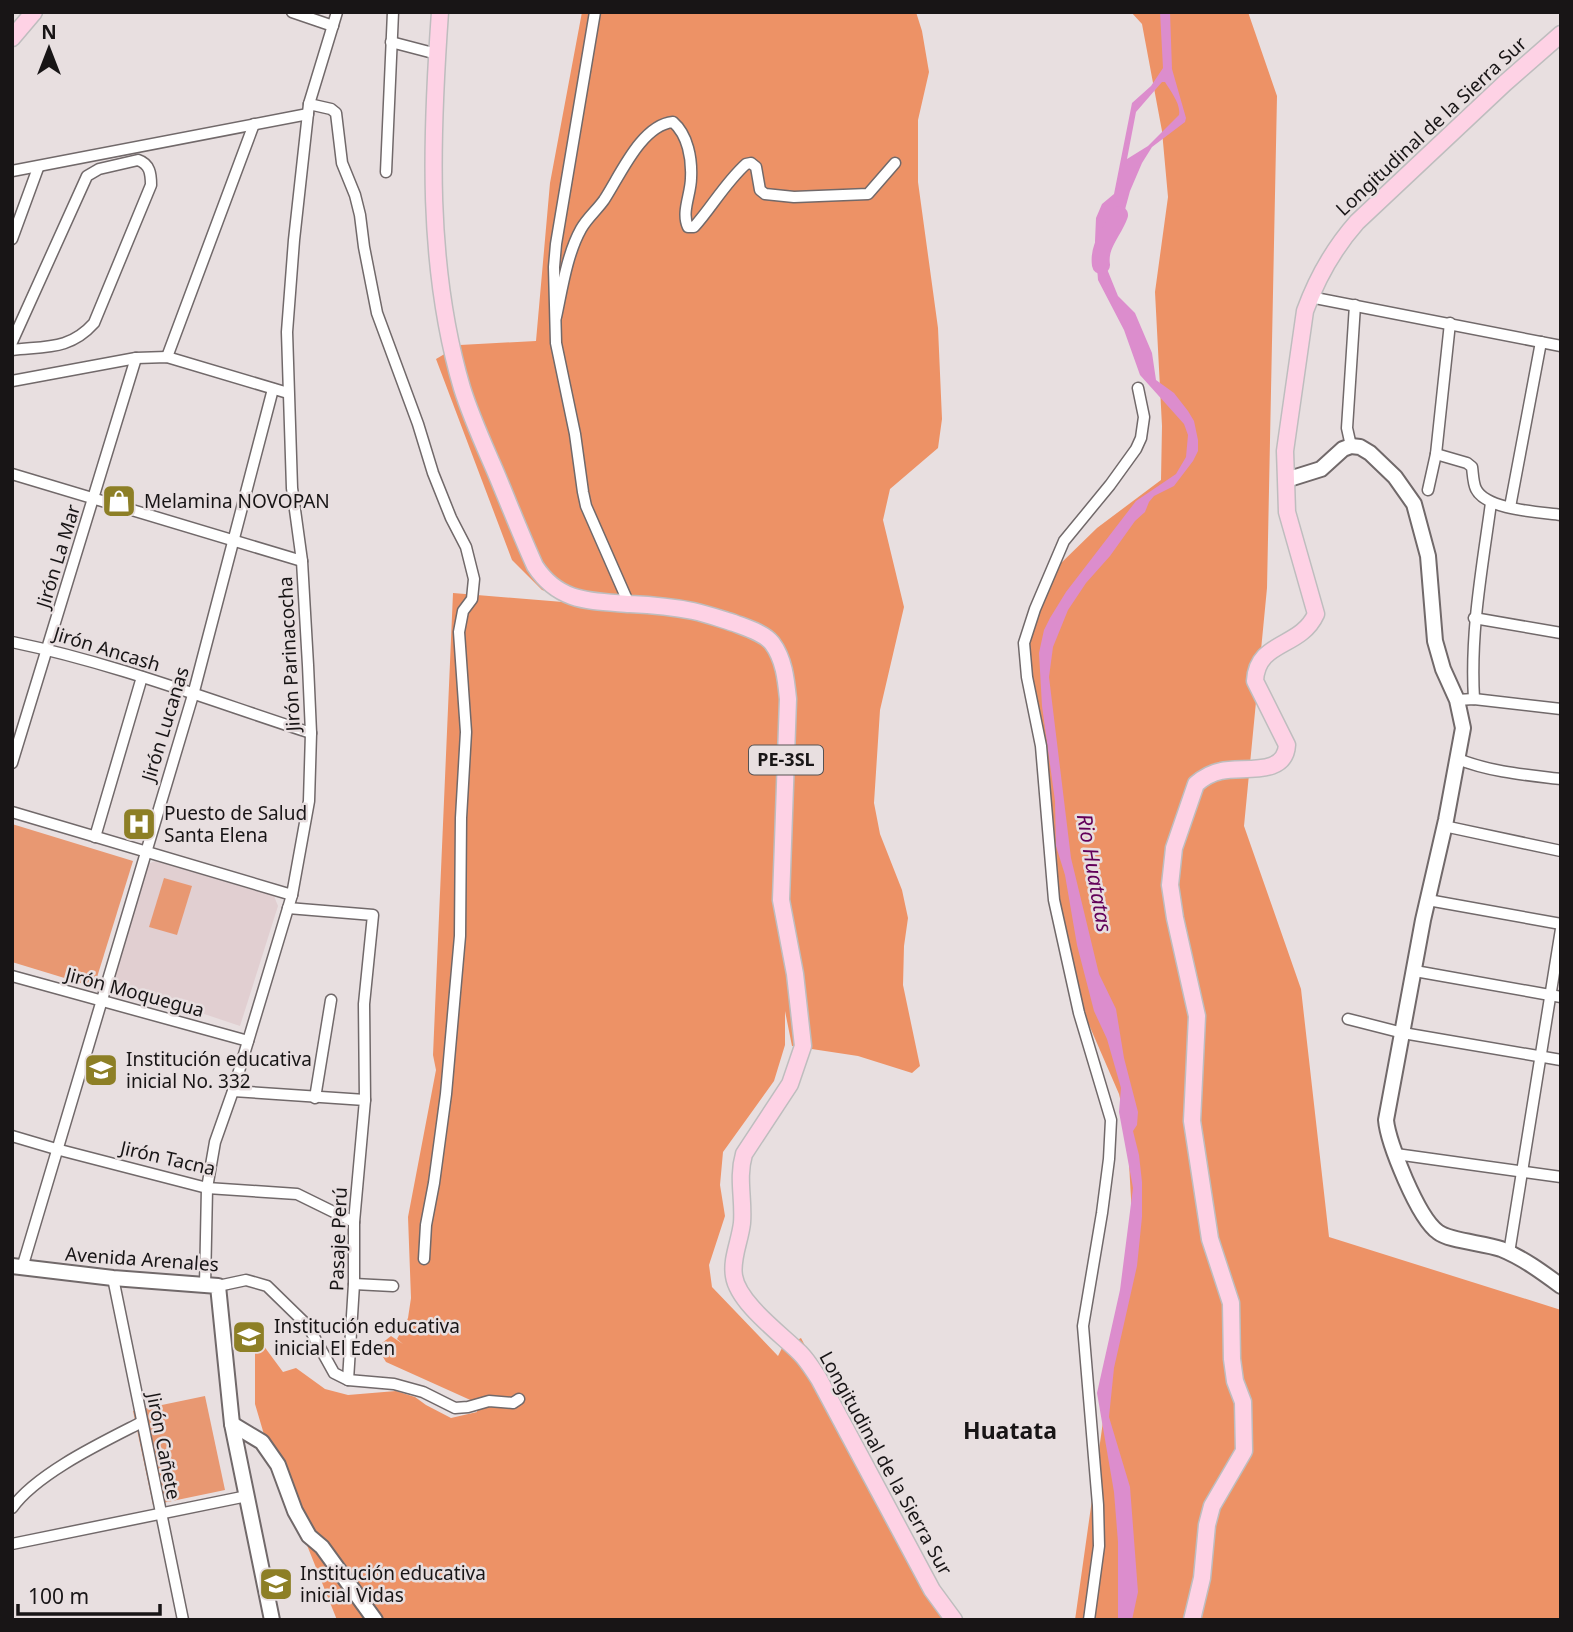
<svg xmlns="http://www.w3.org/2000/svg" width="1573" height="1632" font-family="'Noto Sans',sans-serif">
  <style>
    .built { fill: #e1cfd1 }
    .green { fill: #e89872 }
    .forest { fill: #ed9266 }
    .water { fill: #dc8dcd; fill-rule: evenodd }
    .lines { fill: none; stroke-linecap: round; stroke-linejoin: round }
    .river { stroke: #dc8dcd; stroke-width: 18 }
    .street-casing { stroke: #71696a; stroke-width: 13 }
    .secondary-casing { stroke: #71696a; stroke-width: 18 }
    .primary-casing { stroke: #bebdbe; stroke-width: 19 }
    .street { stroke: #fff; stroke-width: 10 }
    .secondary { stroke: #fff; stroke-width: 14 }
    .primary { stroke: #fed2e5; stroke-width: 16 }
    .labels { text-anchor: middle; stroke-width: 5; stroke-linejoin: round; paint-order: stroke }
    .shield { fill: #e8dfe0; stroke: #565253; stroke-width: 2 }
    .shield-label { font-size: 18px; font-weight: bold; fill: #181516 }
    .street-label { font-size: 19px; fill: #181516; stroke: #e8dfe0 }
    .poi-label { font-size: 19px; fill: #181516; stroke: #e8dfe0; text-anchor: start }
    .water-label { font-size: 21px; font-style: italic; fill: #630059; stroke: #e8dfe0 }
    .quarter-label { font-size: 23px; font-weight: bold; fill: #181516; stroke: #e8dfe0 }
  </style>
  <rect width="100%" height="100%" fill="#e8dfe0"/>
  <polygon class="built" points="155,861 274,896 278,906 240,1026 118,985 115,975 148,864"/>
  <g class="green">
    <polygon points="12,824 133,861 94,987 12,962"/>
    <polygon points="164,878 192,886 177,935 149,927"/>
    <polygon points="205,1396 225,1490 153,1505 133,1411"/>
  </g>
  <g class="forest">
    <polygon points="582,12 916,12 922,31 929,72 918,120 918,182 938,328 942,419 938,448 890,489 883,520 904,607 880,710 874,803 880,834 902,890 908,918 904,946 903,985 920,1066 912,1073 858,1056 792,1046 785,1011 785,1045 774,1081 723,1152 720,1185 725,1216 709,1265 712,1287 778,1356 782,1348 801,1338 913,1553 957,1620 337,1620 268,1448 255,1404 255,1334 283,1372 296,1368 325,1389 348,1395 396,1391 415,1397 426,1405 451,1418 477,1412 477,1403 386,1362 377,1347 391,1336 403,1344 397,1339 408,1318 411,1298 408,1217 436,1070 433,1055 453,593 563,602 579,601 542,590 512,560 436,359 460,345 536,341 550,183"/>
    <polygon points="1131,12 1248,12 1277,96 1267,588 1244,826 1301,989 1329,1237 1561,1310 1561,1620 1075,1620 1132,1216 1127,1128 1119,1094 1080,1004 1061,939 1027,650 1039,607 1058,566 1097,528 1161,480 1162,426 1155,292 1168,197 1162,131 1142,24"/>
  </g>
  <path class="water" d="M1160 12H1170L1172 69 1186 118 1185 122 1152 147 1142 163 1130 191 1120 228 1117 234H1106L1104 251 1107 269 1118 296 1135 313 1152 353 1156 380 1174 393 1188 411 1194 421 1198 440V451L1193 461 1174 486 1154 496 1149 502 1145 512 1135 521 1110 556 1086 583 1068 610 1053 647 1049 677 1071 858 1099 974 1116 1009 1124 1058 1138 1112 1137 1125 1133 1131 1139 1155 1142 1182V1217L1137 1266 1114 1368 1109 1417 1130 1487 1138 1592 1132 1620H1118V1542L1114 1492 1097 1393 1120 1290 1133 1188 1119 1112 1121 1088 1107 1039 1094 1011 1077 945 1065 875 1056 846 1055 801 1042 706 1039 653 1044 630 1050 618 1066 592 1136 501 1176 474 1186 457 1188 435 1184 424 1140 375 1124 330 1098 280 1095 241 1096 218 1102 204 1114 194 1132 103 1151 86 1163 68ZM1162 82H1165C1171 92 1181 104 1179 115L1148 146 1127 159 1136 112Z"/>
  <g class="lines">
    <path class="river" d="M1101 265C1098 245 1113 232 1119 215"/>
    <g class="street-casing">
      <g id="street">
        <polyline points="292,12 333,26"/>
        <polyline points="595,12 556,244 554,267 556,343 575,434 583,492 586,506 629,604"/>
        <polyline points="391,42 437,54"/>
        <polyline points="309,104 331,109 336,113 342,163 355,195 360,215 364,247 377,313 418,424 433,473 451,518 466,547 474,579 472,599 463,611 459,632 466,732 461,818 460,936 446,1094 434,1183 426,1225 424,1259"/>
        <polyline points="12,171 308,114"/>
        <polyline points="386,172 393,12"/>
        <polyline points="12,239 38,168"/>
        <polyline points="1310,297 1561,346"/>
        <path d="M556 317C562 289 567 254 581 229 587 218 597 210 604 200 620 176 641 125 673 122 688 135 692 159 691 178 691 194 681 212 688 227H694C712 207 725 183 746 164L751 163 756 167 760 190 765 194 794 197 868 194 895 163"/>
        <path d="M12 342 87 176 99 169 138 160C150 164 151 174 151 185L94 323C70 350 46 346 12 350"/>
        <polyline points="167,357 254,124"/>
        <polyline points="12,381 136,358 167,357 288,393"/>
        <polyline points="1351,446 1347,428 1355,305"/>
        <polyline points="1436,454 1450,323"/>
        <polyline points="12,474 302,561"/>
        <path d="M1428 490 1436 454 1467 463 1472 467C1473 474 1473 483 1476 489 1486 510 1540 512 1561 515"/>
        <polyline points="1510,507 1541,342"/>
        <polyline points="1474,618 1561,633"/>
        <path d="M12 642C114 663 212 701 311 733"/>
        <path d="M1474 699C1470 632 1482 569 1491 503"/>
        <polyline points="1457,700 1474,699 1561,709"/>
        <path d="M1458 759C1490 772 1527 775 1561 779"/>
        <polyline points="12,763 136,358"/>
        <polyline points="12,812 292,895"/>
        <polyline points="1444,826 1561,851"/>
        <polyline points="95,837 142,677"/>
        <polyline points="1428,900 1561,924"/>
        <polyline points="288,908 373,915 364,1004 365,1100"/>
        <polyline points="1415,971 1561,997"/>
        <polyline points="12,976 248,1041"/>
        <polyline points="1348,1019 1403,1033 1561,1060"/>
        <polyline points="233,1091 365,1100 354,1222 354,1284 348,1380"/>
        <polyline points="315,1098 331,1000"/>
        <polyline points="12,1136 56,1149 207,1188 297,1194 354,1222"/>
        <polyline points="1396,1154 1561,1177"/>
        <polyline points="1509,1253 1561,929"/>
        <polyline points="22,1268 193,695 273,389"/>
        <polyline points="113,1278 183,1620"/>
        <polyline points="354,1284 393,1286"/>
        <polyline points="205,1286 207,1188 215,1142 233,1091 292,895 309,801 311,733 308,665 302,561 292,488 287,332 294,240 309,104 337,12"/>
        <polyline points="218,1286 246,1280 267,1286 308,1326 334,1373 348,1380 394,1384 423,1392 455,1408 468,1407 489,1401 513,1403 519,1399"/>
        <path d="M12 1508C37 1473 103 1442 142 1422"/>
        <polyline points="12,1544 247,1496"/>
        <polyline points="1089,1620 1099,1546 1098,1505 1083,1326 1102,1213 1109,1159 1111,1120 1079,1013 1054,900 1041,746 1027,677 1024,643 1035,609 1064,541 1110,485 1136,449 1141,438 1144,417 1138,388"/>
      </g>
    </g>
    <g class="secondary-casing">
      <g id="secondary">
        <path d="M1286 480 1321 469 1343 449 1351 446 1360 447 1370 453 1395 477 1414 504 1428 556 1435 641 1443 669 1457 700 1463 728 1446 820 1423 920 1386 1120C1388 1143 1418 1218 1438 1232 1449 1241 1485 1243 1501 1249 1523 1258 1542 1272 1561 1286"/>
        <polyline points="12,1266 113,1278 218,1286 232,1424 272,1620"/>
        <polyline points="232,1424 262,1442 278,1465 295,1511 309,1536 322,1547 375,1620"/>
      </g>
    </g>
    <g class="primary-casing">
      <g id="primary">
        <path d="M440 12C431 138 426 266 462 388 471 417 484 445 496 473 509 504 521 535 535 566 559 603 591 601 630 604 651 605 673 607 693 611 707 614 721 619 734 623 747 628 764 633 772 643 784 659 786 679 788 699L781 900 795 974 803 1046 790 1084 744 1154C737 1178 744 1199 742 1223 740 1241 731 1259 734 1276 738 1303 781 1334 800 1353 808 1361 813 1370 819 1379L932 1590 954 1620"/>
        <polyline points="12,38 34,12"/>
        <path d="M1192 1620 1202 1578 1207 1525 1212 1506 1244 1451 1243 1402 1235 1381 1232 1359 1231 1303 1210 1239 1192 1121 1197 1016 1175 918 1170 885 1174 848 1196 784C1204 777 1211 773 1221 771 1243 766 1285 777 1287 745L1255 681C1257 640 1300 649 1316 614L1287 512 1286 480 1285 451 1305 311C1317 278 1334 248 1357 222L1505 83 1561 34"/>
      </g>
    </g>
    <use href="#street" class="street"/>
    <use href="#secondary" class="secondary"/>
    <use href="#primary" class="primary"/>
  </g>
  <defs>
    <g id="shop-square" transform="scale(1.75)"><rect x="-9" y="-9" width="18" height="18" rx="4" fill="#8d7f26" stroke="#e8dfe0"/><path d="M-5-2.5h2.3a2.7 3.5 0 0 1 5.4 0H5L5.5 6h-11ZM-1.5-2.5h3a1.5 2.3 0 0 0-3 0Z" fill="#fff"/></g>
    <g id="hospital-square" transform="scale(1.75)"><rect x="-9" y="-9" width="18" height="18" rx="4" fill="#8d7f26" stroke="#e8dfe0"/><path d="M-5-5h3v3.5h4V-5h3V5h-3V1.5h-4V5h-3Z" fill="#fff"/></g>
    <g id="school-square" transform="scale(1.75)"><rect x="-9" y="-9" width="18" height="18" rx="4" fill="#8d7f26" stroke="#e8dfe0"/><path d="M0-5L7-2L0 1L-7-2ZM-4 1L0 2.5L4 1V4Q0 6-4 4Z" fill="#fff"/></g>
  </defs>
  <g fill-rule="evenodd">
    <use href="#shop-square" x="119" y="501"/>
    <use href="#hospital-square" x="139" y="824"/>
    <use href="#school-square" x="101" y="1070"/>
    <use href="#school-square" x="249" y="1337"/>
    <use href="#school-square" x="276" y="1584"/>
  </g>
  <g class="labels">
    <rect class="shield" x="749" y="745.5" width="74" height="29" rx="5"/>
    <g class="shield-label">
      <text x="786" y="766">PE-3SL</text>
    </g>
    <g class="street-label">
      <text transform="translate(1431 126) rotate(-43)" y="7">Longitudinal de la Sierra Sur</text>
      <text transform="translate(58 556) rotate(-73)" y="7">Jirón La Mar</text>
      <text transform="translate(107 649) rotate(17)" y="7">Jirón Ancash</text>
      <text transform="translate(289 654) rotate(-93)" y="7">Jirón Parinacocha</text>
      <text transform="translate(165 724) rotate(-73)" y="7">Jirón Lucanas</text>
      <text transform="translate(135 992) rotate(15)" y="7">Jirón Moquegua</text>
      <text transform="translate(168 1158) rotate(13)" y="7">Jirón Tacna</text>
      <text transform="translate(338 1239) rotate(-88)" y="7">Pasaje Perú</text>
      <text transform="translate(142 1259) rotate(4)" y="7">Avenida Arenales</text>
      <text transform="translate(164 1446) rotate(79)" y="7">Jirón Cañete</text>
      <text transform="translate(886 1463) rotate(61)" y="7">Longitudinal de la Sierra Sur</text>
    </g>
    <g class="poi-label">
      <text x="144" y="508">Melamina NOVOPAN</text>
      <text x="164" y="820">Puesto de Salud<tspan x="164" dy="22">Santa Elena</tspan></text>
      <text x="126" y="1066">Institución educativa<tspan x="126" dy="22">inicial No. 332</tspan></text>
      <text x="274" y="1333">Institución educativa<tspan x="274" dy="22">inicial El Eden</tspan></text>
      <text x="300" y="1580">Institución educativa<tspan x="300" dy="22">inicial Vidas</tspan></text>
    </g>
    <g class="water-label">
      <text transform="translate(1094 873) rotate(80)" y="7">Rio Huatatas</text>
    </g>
    <g class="quarter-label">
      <text x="1010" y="1439">Huatata</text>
    </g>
  </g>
  <rect width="1573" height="1632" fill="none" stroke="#181516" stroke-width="28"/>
  <g transform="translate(49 49)" stroke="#e8dfe0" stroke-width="5" paint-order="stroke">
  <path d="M0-5L12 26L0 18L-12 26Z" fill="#181516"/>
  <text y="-10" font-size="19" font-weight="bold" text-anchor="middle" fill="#181516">N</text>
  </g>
  <path d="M18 1604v10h142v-10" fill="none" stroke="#181516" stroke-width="3.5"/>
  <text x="28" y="1604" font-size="21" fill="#181516" stroke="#e8dfe0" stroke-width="5" paint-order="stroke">100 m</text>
</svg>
